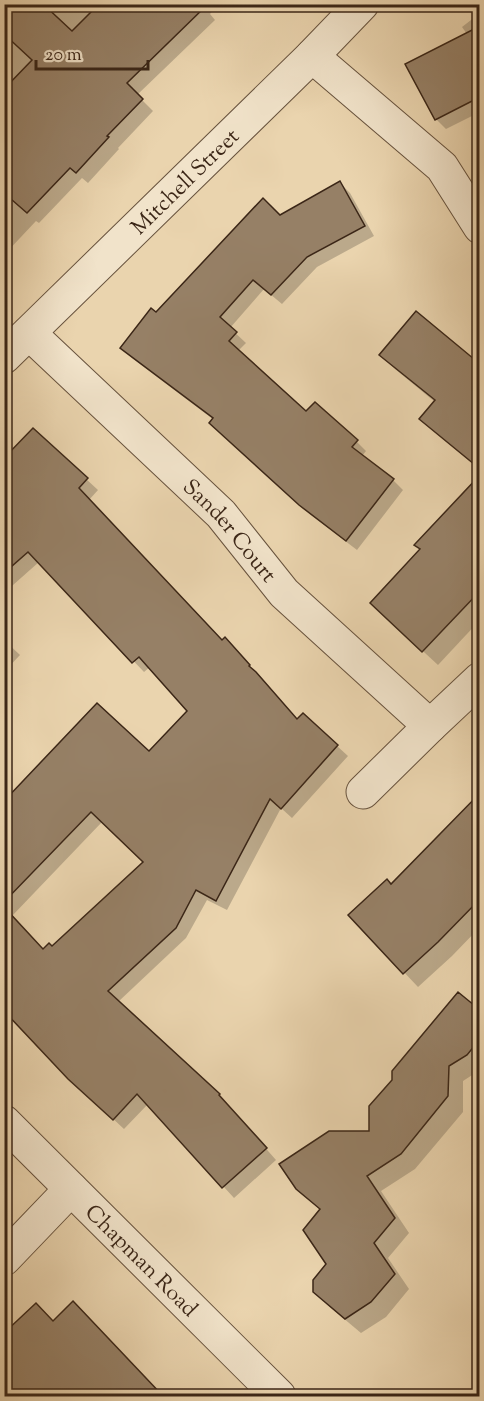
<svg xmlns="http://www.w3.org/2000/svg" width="484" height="1401" font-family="'Sorts Mill Goudy',serif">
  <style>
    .shadow { fill: #0003; fill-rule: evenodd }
    .building { fill: #968066; stroke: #3b2617; stroke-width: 1.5 }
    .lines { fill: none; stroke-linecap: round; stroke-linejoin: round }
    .street-casing { stroke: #67523d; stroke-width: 35 }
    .street { stroke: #f1e3ca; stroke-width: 33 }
    .labels { text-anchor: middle; stroke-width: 4.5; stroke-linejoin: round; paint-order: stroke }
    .street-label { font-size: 22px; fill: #3b2617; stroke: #f1e3ca }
  </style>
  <rect width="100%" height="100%" fill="#ead4ae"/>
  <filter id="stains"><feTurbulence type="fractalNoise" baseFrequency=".00333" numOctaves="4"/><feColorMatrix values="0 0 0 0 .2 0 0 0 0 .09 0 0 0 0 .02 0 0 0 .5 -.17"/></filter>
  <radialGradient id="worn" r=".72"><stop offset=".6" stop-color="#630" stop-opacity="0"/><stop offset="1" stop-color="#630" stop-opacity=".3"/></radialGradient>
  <g class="shadow">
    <polygon points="4,4 218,4 210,14 215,20 137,95 153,111 118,148 119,149 88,183 82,178 39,223 36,221 4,255"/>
    <polygon points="480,13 480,112 446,129 436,119 467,34 462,27"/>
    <polygon points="340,183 350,193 374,236 317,267 282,304 264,289 230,328 246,343 238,351 307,414 356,441 366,451 362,456 393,480 403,490 357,550 311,515 221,433 214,420 132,358 122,348 156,314 280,216"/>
    <polygon points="381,355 480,366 480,470 436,433 421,419 435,402 395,369"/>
    <path d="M33 430 98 490 89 500 222 642 235 650 298 720 303 715 348 756 292 818 281 808 227 910 207 900 186 938 118 1002 219 1095 276 1160 234 1198 148 1104 124 1129 81 1089 4 1009V799L6 801 149 753 189 711 150 667 144 672 39 562 4 593V460ZM102 822 145 862 52 948 43 950 12 916Z"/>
    <polygon points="480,477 480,620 438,665 386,617 421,550"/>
    <polygon points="4,640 20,655 4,672"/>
    <polygon points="480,795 480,927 452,956 418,987 350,915 392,886"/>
    <polygon points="480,1012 480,1070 463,1081 463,1112 415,1169 381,1191 409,1233 388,1258 409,1289 386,1317 361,1333 330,1307 314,1292 328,1264 321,1211 297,1188 371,1133"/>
    <polygon points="84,1315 162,1396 4,1396 4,1339 53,1322"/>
  </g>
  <g class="building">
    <polygon points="4,4 43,4 72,31 99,4 208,4 127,83 143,99 107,136 109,137 76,173 70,168 27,213 4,193 4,89 32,60 4,34"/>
    <polygon points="480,26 480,97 435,120 405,64"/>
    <polygon points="340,181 365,226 307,257 271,295 253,280 220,317 237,332 229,341 306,411 315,402 358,440 352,447 394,479 346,541 299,505 209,423 213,418 120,348 151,308 156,312 263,198 280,215"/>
    <polygon points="416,311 480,364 480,469 419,419 435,400 379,355"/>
    <polygon points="33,428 88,478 79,488 222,640 225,637 250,665 249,666 256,672 297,719 303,713 338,745 281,809 270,799 216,901 196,890 176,928 108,991 220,1094 219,1095 267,1148 222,1188 137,1094 113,1120 68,1079 4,1011 4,907 43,949 49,943 52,946 143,862 91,812 4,902 4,801 97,703 149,751 187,711 139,657 132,663 28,552 4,573 4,458"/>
    <polygon points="480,475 480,591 422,652 370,603 420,549 414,545"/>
    <polygon points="480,793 480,899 438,942 403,974 348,915 387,879 391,884"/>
    <polygon points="458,992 480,1010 480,1039 467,1055 449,1066 448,1096 401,1154 367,1176 395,1218 374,1243 395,1274 371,1302 345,1319 313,1292 313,1280 326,1264 303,1230 320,1209 296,1189 279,1164 329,1131 369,1131 369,1106 392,1080 392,1071"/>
    <polygon points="73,1301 163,1396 4,1396 4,1333 36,1303 53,1321"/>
  </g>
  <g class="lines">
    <g class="street-casing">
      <g id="street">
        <polyline points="312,56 442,167 480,227"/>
        <path id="s1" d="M29 333 221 514 284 593 430 726"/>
        <path id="s2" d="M4 357 312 56 362 4"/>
        <polyline points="363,792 430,726 480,679"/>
        <path id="s3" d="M4 1122 279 1396"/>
        <polyline points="4,1259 71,1189"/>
      </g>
    </g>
    <use href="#street" class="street"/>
  </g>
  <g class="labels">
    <g class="street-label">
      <text dy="8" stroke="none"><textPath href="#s2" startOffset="252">Mitchell Street</textPath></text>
      <text dy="8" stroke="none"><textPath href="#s1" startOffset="282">Sander Court</textPath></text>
      <text dy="8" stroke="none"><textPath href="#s3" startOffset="195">Chapman Road</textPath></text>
    </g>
  </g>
  <rect width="484" height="1401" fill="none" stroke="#ead4ae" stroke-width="24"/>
  <rect x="6" y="6" width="472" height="1389" fill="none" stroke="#3b2617" stroke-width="3"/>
  <rect x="12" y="12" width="460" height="1377" fill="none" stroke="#3b2617" stroke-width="1.5"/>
  <path d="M36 60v9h112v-9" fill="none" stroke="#3b2617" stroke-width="3"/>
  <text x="45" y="60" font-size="18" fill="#3b2617" stroke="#f1e3ca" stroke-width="4.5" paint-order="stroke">20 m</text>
  <rect width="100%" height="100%" filter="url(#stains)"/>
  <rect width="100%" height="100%" fill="url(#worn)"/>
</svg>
